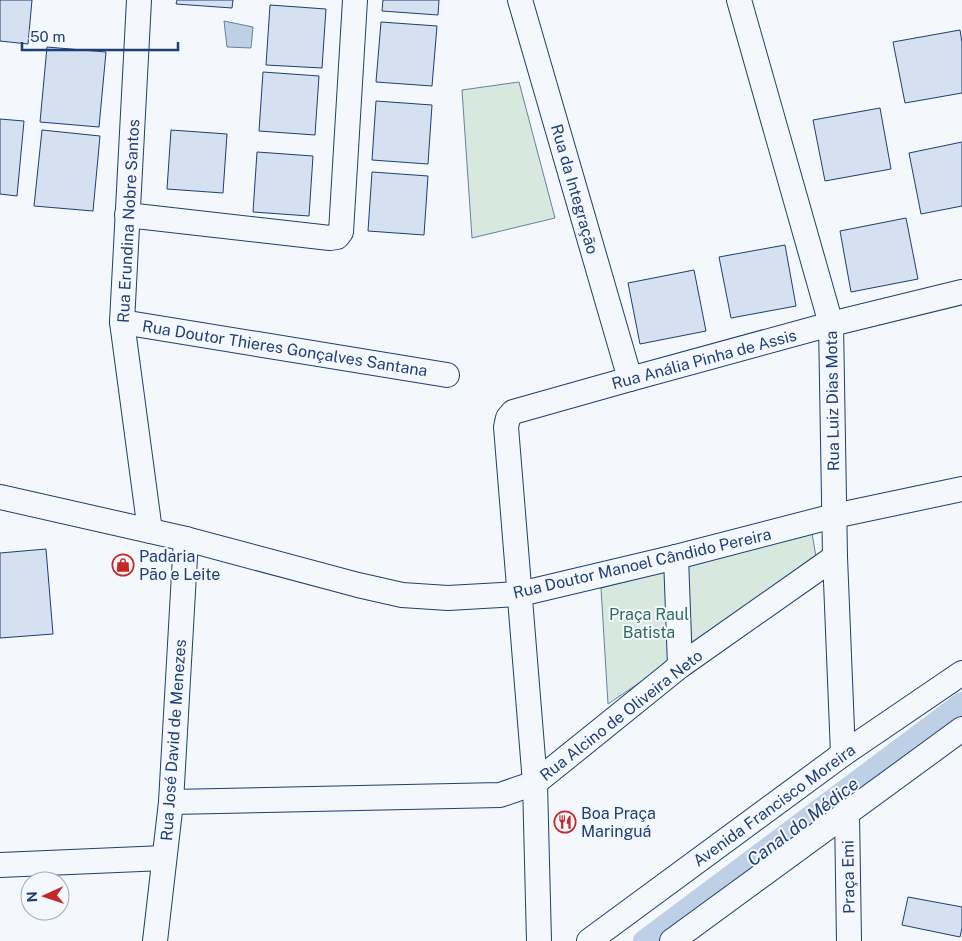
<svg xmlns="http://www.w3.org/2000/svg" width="962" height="941" font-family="'Public Sans',sans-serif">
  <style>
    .green { fill: #d7e8df; stroke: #687fa3 }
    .water { fill: #bed0e5; stroke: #687fa3 }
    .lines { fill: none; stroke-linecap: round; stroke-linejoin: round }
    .canal { stroke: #bed0e5; stroke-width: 22 }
    .building { fill: #d5e0f0; stroke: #1d3f73 }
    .minor-casing { stroke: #1d3f73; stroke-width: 26 }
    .minor { stroke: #f4f7fb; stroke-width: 24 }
    .labels { text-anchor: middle; stroke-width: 4; stroke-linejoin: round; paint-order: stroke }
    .street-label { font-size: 16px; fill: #1d3f73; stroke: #f4f7fb }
    .poi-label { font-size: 16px; fill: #1d3f73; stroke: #f4f7fb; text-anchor: start }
    .park-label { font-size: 16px; fill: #2c6c60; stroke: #f4f7fb }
    .water-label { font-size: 18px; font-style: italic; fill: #1d3f73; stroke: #f4f7fb }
  </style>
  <rect width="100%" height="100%" fill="#f4f7fb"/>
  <g class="green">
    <polygon points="519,82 555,218 472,238 462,90"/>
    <polygon points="812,533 817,563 608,704 601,588"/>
  </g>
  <polygon class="water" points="224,21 253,27 251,48 227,47"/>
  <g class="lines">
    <polyline class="canal" points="644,941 962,703"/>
  </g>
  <g class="building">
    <polygon points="0,0 32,0 28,44 0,41"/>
    <polygon points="177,0 233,0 232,8 176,4"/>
    <polygon points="383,0 439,0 438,15 382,11"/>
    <polygon points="270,5 326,9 322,68 266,65"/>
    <polygon points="381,22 437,26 432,86 376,82"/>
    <polygon points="960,30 962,43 962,93 905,103 893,42"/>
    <polygon points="47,47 106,52 99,127 40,122"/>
    <polygon points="263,72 319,76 315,135 259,131"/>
    <polygon points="376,101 432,105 428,164 372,160"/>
    <polygon points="880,108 891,169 825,181 813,120"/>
    <polygon points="0,119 24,121 17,196 0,194"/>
    <polygon points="42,130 100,136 93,211 34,206"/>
    <polygon points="171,130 227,134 223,193 167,189"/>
    <polygon points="962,142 962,206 921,214 909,153"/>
    <polygon points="257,152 313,156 309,216 253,212"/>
    <polygon points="372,172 428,176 424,235 368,231"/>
    <polygon points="906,218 918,279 851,292 840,231"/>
    <polygon points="785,245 796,306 731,318 719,257"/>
    <polygon points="694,270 706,331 640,344 628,283"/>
    <polygon points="46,549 53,634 0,638 0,553"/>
    <polygon points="908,897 962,907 962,928 960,937 902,925"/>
  </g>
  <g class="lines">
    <g class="minor-casing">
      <g id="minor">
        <polyline points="139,0 122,322 150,531"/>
        <polyline points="520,0 630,379"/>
        <polyline points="739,0 831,324 835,557 843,754"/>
        <polyline points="127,215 330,238 337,237 341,232 355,0"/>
        <polyline points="122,322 447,375"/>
        <polyline points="0,497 186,539 358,585 402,595 448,598 520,594 676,557 834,516 962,489"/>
        <polyline points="676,557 680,666"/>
        <polyline points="171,802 500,795 535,783 680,666 835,557"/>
        <polyline points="847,813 849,941"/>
        <polyline points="0,865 164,858"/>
        <polyline points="155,941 171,802 186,539"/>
        <polyline points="539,941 535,783 506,427 508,418 513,412 630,379 831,324 962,292"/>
        <polyline points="589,941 843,754 962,673"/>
        <polyline points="672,941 962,729"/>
      </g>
    </g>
    <use href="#minor" class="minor"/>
  </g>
  <defs>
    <g id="shop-ring" transform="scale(1.125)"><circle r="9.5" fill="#f4f7fb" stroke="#c62828" stroke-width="1.5"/><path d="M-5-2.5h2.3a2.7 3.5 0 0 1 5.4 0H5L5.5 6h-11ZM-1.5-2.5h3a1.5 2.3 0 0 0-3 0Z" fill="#c62828"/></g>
    <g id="restaurant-ring" transform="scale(1.125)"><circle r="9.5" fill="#f4f7fb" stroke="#c62828" stroke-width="1.5"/><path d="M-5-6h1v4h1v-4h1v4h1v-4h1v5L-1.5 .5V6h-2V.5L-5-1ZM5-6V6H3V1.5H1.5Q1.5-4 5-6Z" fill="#c62828"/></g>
  </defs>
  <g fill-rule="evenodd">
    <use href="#shop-ring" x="123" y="565"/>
    <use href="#restaurant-ring" x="565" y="822"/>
  </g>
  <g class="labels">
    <g class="street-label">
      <text transform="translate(575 189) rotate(74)" y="6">Rua da Integração</text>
      <text transform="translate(128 221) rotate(-87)" y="6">Rua Erundina Nobre Santos</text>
      <text transform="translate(285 348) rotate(9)" y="6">Rua Doutor Thieres Gonçalves Santana</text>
      <text transform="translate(704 359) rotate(-15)" y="6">Rua Anália Pinha de Assis</text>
      <text transform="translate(832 401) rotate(-91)" y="6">Rua Luiz Dias Mota</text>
      <text transform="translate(642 563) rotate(-13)" y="6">Rua Doutor Manoel Cândido Pereira</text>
      <text transform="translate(621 715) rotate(-38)" y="6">Rua Alcino de Oliveira Neto</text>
      <text transform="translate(173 740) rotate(-86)" y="6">Rua José David de Menezes</text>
      <text transform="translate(774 805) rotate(-36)" y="6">Avenida Francisco Moreira</text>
      <text transform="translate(848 877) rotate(-91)" y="6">Praça Emi</text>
    </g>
    <g class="poi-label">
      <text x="139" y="562">Padaria<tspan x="139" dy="18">Pão e Leite</tspan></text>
      <text x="581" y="819">Boa Praça<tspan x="581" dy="18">Maringuá</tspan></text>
    </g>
    <g class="park-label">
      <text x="649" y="620">Praça Raul<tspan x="649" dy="18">Batista</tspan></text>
    </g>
    <g class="water-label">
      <text transform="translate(803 822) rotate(-37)" y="6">Canal do Médice</text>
    </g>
  </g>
  <g transform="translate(45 896) rotate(267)"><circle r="24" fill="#f4f7fb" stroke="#9eadc5"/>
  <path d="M0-4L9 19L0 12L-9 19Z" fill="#c62828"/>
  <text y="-8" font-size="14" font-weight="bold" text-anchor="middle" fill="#1d3f73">N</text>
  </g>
  <path d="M22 42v8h156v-8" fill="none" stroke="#1d3f73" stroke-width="2.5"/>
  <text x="30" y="42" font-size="15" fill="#1d3f73" stroke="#f4f7fb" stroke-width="4" paint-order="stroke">50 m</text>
</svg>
